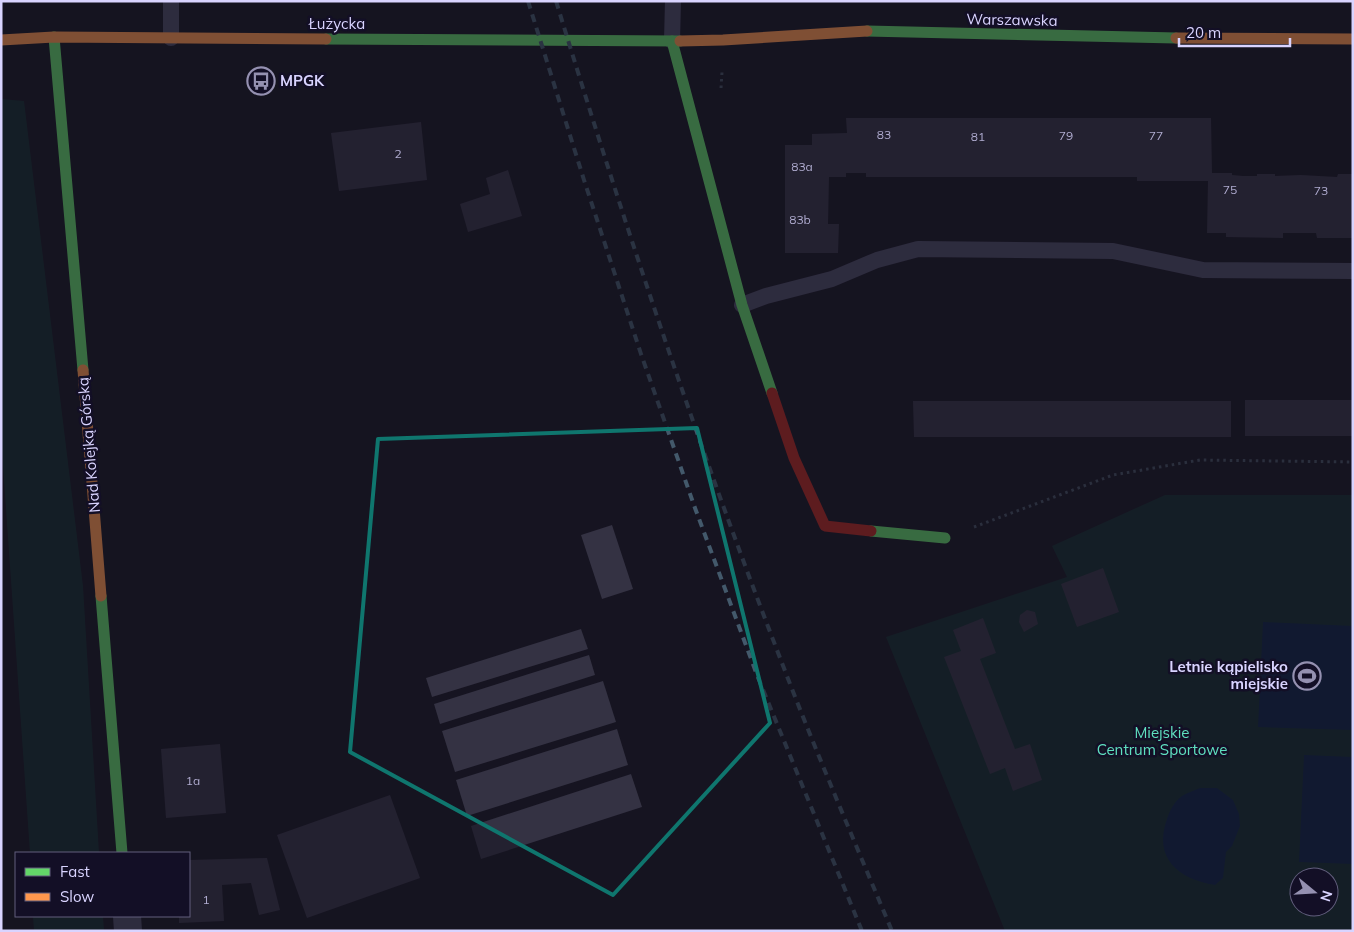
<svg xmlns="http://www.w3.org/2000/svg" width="1354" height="932" font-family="Mulish,sans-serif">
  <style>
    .green { fill: #132c2d; fill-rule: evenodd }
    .water { fill: #0d2144 }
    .building { fill: #343243 }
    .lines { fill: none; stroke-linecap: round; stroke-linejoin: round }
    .path { stroke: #44505f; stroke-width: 3; stroke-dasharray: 2.5 4; stroke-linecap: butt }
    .lane { stroke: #4a4962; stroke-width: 16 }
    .street { stroke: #4a4962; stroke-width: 28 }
    .fast { stroke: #63d668; stroke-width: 11 }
    .slow { stroke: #ff974d; stroke-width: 11 }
    .jam { stroke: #b3261e; stroke-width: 11 }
    .rail { stroke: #43596b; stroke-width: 4; stroke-dasharray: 8 6; stroke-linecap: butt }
    .marked { fill: none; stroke: #0f766e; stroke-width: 4; stroke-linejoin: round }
    .labels { text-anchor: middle; stroke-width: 5; stroke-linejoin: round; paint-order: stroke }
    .number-label { font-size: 12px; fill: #b0acd0 }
    .street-label { font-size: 15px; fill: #d9d4ff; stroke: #130f26 }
    .poi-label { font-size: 15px; font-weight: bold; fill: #d9d4ff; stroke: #130f26; text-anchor: start }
    .park-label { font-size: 15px; fill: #5fe0c0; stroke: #130f26 }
  </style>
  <rect width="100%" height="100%" fill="#161421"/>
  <g class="green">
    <polygon points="1,99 24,101 83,586 99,853 30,853 1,437"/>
    <path d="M1165 495H1353V931H1005L886 637 1067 577 1052 546ZM1299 877H1329V907H1299Z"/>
    <polygon points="33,916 103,916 104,931 34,931"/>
  </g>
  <g class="water">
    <polygon points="1263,622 1353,626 1353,730 1258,727"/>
    <polygon points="1304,755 1353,757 1353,864 1299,862"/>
    <path d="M1200 788H1217L1233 800 1239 814 1240 826 1232 846 1226 852 1223 878 1215 885C1178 879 1153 858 1167 819 1170 810 1174 802 1182 796 1186 793 1194 791 1200 788Z"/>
  </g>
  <g class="building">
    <polygon points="846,118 1211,118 1212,173 1232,173 1232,175 1243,176 1257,176 1257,174 1275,174 1275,176 1301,175 1337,177 1338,174 1353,174 1353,238 1317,238 1316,233 1283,233 1283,238 1226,237 1226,233 1207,233 1208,181 1137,181 1137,177 866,177 866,173 846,173 846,177 829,177 828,224 839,224 838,253 785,253 785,145 812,145 812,134 847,133"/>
    <polygon points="421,122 427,180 339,191 331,133"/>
    <polygon points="508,170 522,216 468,232 460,204 490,194 486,178"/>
    <rect x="1245" y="400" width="108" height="36"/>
    <polygon points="913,401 1231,401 1231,437 914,437"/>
    <polygon points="612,525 633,589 602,599 581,535"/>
    <polygon points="1103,568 1119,612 1077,627 1061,584"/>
    <polygon points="1027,610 1035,612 1038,624 1024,632 1019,622 1020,615"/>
    <polygon points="983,618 996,653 980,659 1015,749 1030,744 1042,780 1013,791 1005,768 990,774 944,657 961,651 953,630"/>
    <polygon points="581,629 588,649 432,697 426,678"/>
    <polygon points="589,655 595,675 440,724 434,704"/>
    <polygon points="603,681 616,722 455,772 442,731"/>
    <polygon points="617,729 628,765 467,816 456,780"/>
    <polygon points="220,744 226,813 166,818 161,749"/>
    <polygon points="631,774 642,807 481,859 471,826"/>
    <polygon points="390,795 420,878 307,918 277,835"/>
    <polygon points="267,858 280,910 259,915 251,883 222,885 224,921 179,923 179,916 189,916 189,860"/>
  </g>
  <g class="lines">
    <g class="path">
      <polyline points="721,88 722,72"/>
      <polyline points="974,527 1113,475 1200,460 1353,462"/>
    </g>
    <g class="lane">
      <polyline points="171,38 171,1"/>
      <polyline points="672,41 673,1"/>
      <polyline points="742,305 766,296 832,279 877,260 918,249 1113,251 1203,270 1353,271"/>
    </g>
    <polyline class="street" points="127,916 128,931"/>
    <g class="fast">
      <polyline points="867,31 1176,38"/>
      <polyline points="54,37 83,370"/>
      <polyline points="326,39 680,41"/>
      <polyline points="672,41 742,305 772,393"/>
      <polyline points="871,531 945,538"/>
      <polyline points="101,596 122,853"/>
    </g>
    <g class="slow">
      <polyline points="1176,38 1353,39"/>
      <polyline points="1,40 54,37 326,39"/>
      <polyline points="680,41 723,40 867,31"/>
      <polyline points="83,370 101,596"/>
    </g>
    <polyline class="jam" points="772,393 794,458 825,526 871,531"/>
    <g class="rail">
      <polyline points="528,1 584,180 641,354 695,508 757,675 862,931"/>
      <path d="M556 1C623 220 695 437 777 650 813 745 853 838 892 931"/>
    </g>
  </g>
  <path d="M0 0H1354V932H0ZM697 428 770 723 613 895 350 752 378 439Z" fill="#161421" fill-opacity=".55" fill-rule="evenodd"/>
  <path class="marked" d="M697 428 770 723 613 895 350 752 378 439Z"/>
  <defs>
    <g id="bus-ring" transform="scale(1.4375)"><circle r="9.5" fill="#130f26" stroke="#9591b1" stroke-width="1.5"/><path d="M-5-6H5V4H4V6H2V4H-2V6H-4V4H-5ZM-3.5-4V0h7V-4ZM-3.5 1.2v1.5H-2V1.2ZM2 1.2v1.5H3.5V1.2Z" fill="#9591b1"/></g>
    <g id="stadium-ring" transform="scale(1.4375)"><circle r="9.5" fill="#130f26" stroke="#9591b1" stroke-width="1.5"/><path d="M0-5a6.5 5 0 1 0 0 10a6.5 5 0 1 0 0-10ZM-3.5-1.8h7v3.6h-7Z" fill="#9591b1"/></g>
  </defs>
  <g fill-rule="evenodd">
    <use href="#bus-ring" x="261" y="81"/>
    <use href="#stadium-ring" x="1307" y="676"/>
  </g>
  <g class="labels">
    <g class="number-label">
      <text x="884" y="139">83</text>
      <text x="1066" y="140">79</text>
      <text x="1156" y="140">77</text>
      <text x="978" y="141">81</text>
      <text x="398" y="158">2</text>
      <text x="802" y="171">83a</text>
      <text x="1230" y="194">75</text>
      <text x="1321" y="195">73</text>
      <text x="800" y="224">83b</text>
      <text x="193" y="785">1a</text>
      <text x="206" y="904">1</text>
    </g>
    <g class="street-label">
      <text transform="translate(1012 20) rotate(1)" y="5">Warszawska</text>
      <text x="337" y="29">Łużycka</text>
      <text transform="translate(89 445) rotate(-95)" y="5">Nad Kolejką Górską</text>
    </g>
    <g class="poi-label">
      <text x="280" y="86">MPGK</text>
      <text x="1288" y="672" text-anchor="end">Letnie kąpielisko<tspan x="1288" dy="17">miejskie</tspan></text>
    </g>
    <g class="park-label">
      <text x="1162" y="738">Miejskie<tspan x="1162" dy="17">Centrum Sportowe</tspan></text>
    </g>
  </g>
  <rect width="1354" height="932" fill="none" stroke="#d9d4ff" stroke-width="5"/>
  <rect x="15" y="852" width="175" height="65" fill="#130f26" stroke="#625e7d"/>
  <rect x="25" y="868" width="25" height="8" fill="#63d668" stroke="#625e7d"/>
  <text x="60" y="877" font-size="15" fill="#d9d4ff">Fast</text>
  <rect x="25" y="893" width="25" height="8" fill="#ff974d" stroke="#625e7d"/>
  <text x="60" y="902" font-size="15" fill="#d9d4ff">Slow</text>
  <g transform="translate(1314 892) rotate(108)"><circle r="24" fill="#130f26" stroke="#625e7d"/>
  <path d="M0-4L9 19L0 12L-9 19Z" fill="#9591b1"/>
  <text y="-8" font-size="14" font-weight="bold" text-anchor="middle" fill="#d9d4ff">N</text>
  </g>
  <path d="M1179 38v8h111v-8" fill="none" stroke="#d9d4ff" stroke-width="2.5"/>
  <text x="1186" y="38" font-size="15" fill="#d9d4ff" stroke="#130f26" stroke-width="4" paint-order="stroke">20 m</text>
</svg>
